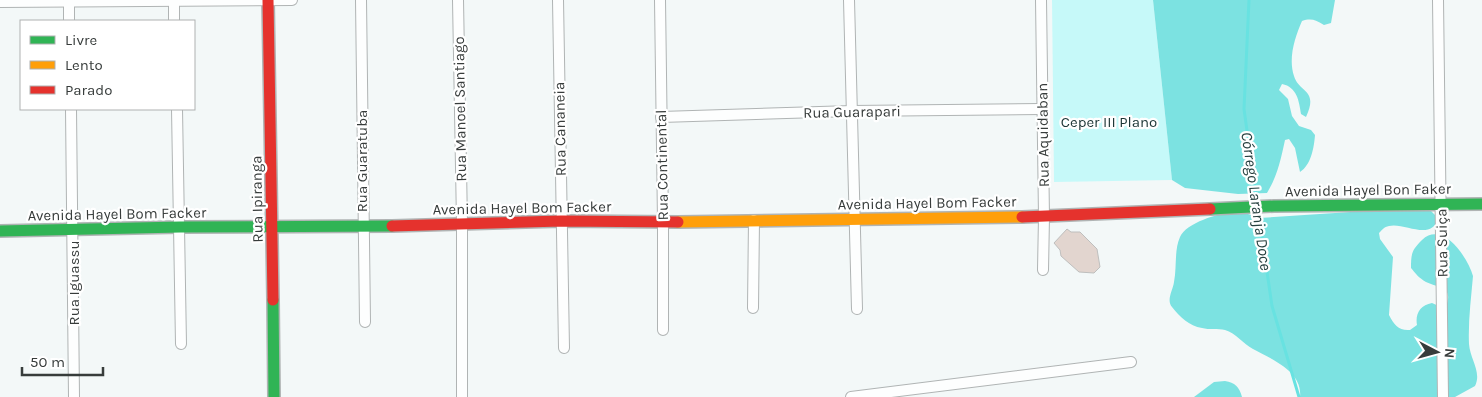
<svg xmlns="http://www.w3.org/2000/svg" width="1482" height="397" font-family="Karla,sans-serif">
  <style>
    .green { fill: #c6f9f9 }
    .forest { fill: #7ce2e1 }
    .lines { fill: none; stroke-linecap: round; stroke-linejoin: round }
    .stream { stroke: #68e2e1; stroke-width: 3 }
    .building { fill: #e2d5cf; stroke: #bebfbe }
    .street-casing { stroke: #b0b4b4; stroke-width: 12 }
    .fast-casing { stroke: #b0b4b4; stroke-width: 14 }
    .slow-casing { stroke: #b0b4b4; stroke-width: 14 }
    .jam-casing { stroke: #b0b4b4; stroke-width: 14 }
    .street { stroke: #fdfefe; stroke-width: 10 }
    .fast { stroke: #30b455; stroke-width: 11 }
    .slow { stroke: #ff9f0a; stroke-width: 11 }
    .jam { stroke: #e5322d; stroke-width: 11 }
    .labels { text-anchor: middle; stroke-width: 4.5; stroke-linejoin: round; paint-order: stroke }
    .street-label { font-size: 15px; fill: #373c3b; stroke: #fff }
    .park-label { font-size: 15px; fill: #1a3434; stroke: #fff }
    .water-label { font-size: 16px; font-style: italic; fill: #274140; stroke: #fff }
  </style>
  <rect width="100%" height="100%" fill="#f3f8f8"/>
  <polygon class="green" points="1052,0 1153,0 1172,180 1054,182"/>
  <g class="forest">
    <path d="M1153 0H1335L1331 23 1324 25C1316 20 1311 18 1302 21 1295 37 1288 58 1294 76 1299 93 1319 89 1306 117L1301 114C1299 101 1297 87 1282 84L1279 90 1288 99 1292 116 1299 126 1311 130 1315 135C1314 148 1311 165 1300 172L1295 148 1289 139 1285 140C1281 159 1277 177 1267 193L1238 194 1185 188 1172 180Z"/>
    <path d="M1427 207 1438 218C1432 242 1404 222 1389 226 1384 227 1382 230 1379 233L1380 239 1393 257 1389 315C1394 325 1399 331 1410 330L1417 325C1415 314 1420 305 1432 303L1441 307 1446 306C1454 286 1438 288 1426 282 1419 278 1415 273 1411 268 1411 253 1412 250 1422 240 1443 220 1468 258 1473 276 1471 299 1468 322 1469 344 1470 359 1482 372 1475 386L1455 397H1300C1303 371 1271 359 1253 349 1243 344 1236 333 1225 330 1218 328 1209 330 1202 328 1189 326 1180 317 1172 307 1166 300 1173 290 1174 282 1177 268 1174 250 1180 237 1186 223 1219 213 1233 212 1242 212 1251 214 1259 218Z"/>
    <path d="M1225 381C1235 383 1239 386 1242 397H1194L1214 382Z"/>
  </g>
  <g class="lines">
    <g class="stream">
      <polyline points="1249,0 1244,109 1257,203"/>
      <polyline points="1258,210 1272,306 1299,397"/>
    </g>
  </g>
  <polygon class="building" points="1067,229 1071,232 1080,232 1097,249 1100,267 1094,273 1079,272 1061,256 1060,250 1054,243"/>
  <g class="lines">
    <g class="street-casing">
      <g id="street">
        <polyline points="69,0 69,21"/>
        <polyline points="174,0 174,21"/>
        <polyline points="361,0 365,322"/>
        <polyline points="458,0 462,223 462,397"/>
        <polyline points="558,0 564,348"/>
        <polyline points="660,0 663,222 663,330"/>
        <polyline points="849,0 857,309"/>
        <polyline points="1041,0 1044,217 1043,270"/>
        <polyline points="1438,0 1443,397"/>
        <polyline points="0,2 292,0"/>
        <polyline points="71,109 74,397"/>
        <polyline points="177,109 181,344"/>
        <polyline points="661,117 852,111 1042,109"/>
        <polyline points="753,308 754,220"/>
        <polyline points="851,397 1131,362"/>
      </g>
    </g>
    <g class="fast-casing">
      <g id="fast">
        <polyline points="1210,209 1274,206 1482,204"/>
        <polyline points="0,231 180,227 392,226"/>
        <polyline points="273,300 274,397"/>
      </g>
    </g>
    <g class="slow-casing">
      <polyline id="slow" points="678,222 1022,217"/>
    </g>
    <g class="jam-casing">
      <g id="jam">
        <polyline points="268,0 273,300"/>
        <polyline points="1022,217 1210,209"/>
        <polyline points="392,226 561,221 678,222"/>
      </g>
    </g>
    <use href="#street" class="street"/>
    <use href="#fast" class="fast"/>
    <use href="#slow" class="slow"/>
    <use href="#jam" class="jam"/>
  </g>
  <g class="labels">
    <g class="street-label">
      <text transform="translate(460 109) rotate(-91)" y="5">Rua Manoel Santiago</text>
      <text transform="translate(852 112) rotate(-1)" y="5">Rua Guarapari</text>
      <text transform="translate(560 129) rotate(-91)" y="5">Rua Cananeia</text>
      <text transform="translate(1043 135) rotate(-91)" y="5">Rua Aquidaban</text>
      <text transform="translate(362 161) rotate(-90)" y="5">Rua Guaratuba</text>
      <text transform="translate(662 165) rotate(-91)" y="5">Rua Continental</text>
      <text transform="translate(1368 190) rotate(-1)" y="5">Avenida Hayel Bon Faker</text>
      <text transform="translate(257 199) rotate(-91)" y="5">Rua Ipiranga</text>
      <text transform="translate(927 203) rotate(-1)" y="5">Avenida Hayel Bom Facker</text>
      <text transform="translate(522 208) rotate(-1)" y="5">Avenida Hayel Bom Facker</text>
      <text transform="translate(117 214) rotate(-1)" y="5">Avenida Hayel Bom Facker</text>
      <text transform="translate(1442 243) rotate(-91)" y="5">Rua Suiça</text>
      <text transform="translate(74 283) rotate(-90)" y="5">Rua Iguassu</text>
    </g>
    <g class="park-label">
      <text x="1109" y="127">Ceper III Plano</text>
    </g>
    <g class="water-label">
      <text transform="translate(1257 201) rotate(82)" y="6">Córrego Laranja Doce</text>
    </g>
  </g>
  <rect x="20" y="20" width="175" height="90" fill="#ffffff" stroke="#afb1b1"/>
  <rect x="30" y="36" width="25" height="8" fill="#30b455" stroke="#afb1b1"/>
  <text x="65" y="45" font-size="15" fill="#373c3b">Livre</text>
  <rect x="30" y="61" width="25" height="8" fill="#ff9f0a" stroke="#afb1b1"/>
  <text x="65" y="70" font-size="15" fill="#373c3b">Lento</text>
  <rect x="30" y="86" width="25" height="8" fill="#e5322d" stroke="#afb1b1"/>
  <text x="65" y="95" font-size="15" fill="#373c3b">Parado</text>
  <g transform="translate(1437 352) rotate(96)" stroke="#ffffff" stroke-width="4" paint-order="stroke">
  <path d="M0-4L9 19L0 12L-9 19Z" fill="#373c3b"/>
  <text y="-8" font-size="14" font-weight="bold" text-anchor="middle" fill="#373c3b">N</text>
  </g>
  <path d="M22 367v8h81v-8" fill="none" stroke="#373c3b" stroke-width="2.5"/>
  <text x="30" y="367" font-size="15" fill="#373c3b" stroke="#ffffff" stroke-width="4" paint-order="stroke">50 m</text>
</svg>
